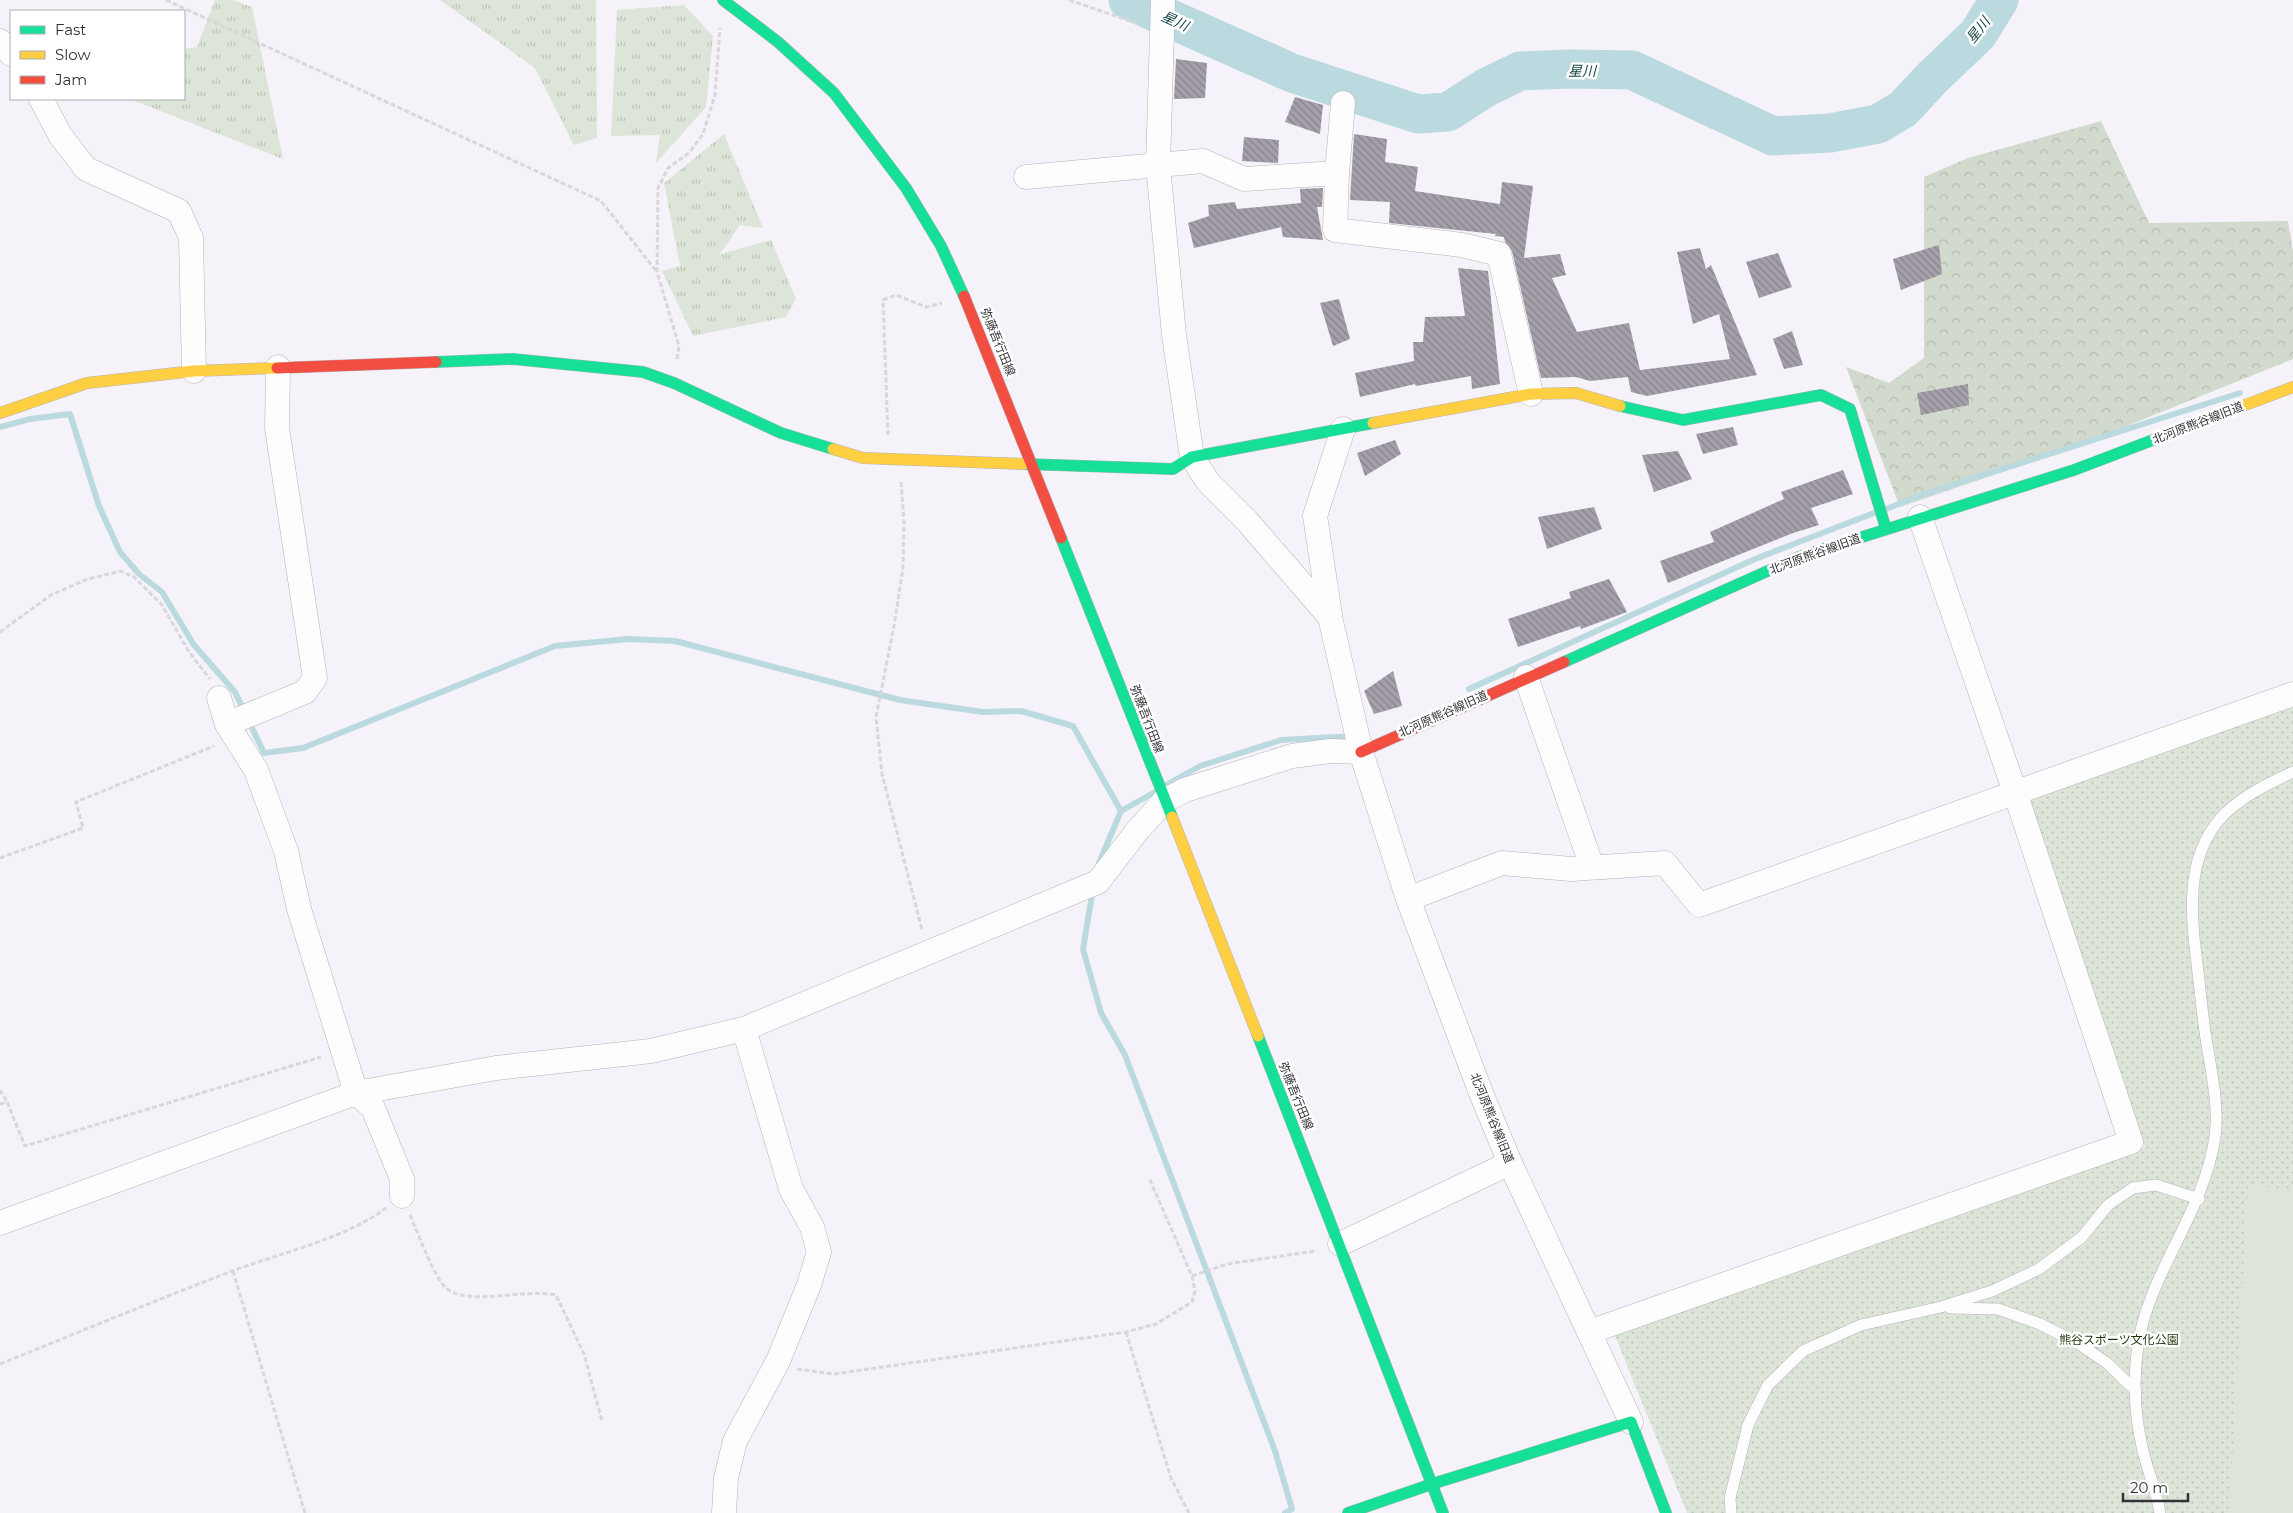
<svg xmlns="http://www.w3.org/2000/svg" width="2293" height="1513" font-family="Montserrat,'Noto Sans JP',sans-serif">
  <style>
    .grass { fill: url(#grass-tufts) }
    .forest { fill: url(#forest-crowns) }
    .park { fill: url(#park-dots) }
    .pitch { fill: #dce5d8 }
    .lines { fill: none; stroke-linecap: round; stroke-linejoin: round }
    .stream { stroke: #bbdadf; stroke-width: 6 }
    .river { stroke: #bbdadf; stroke-width: 39 }
    .building { fill: url(#building-back-hatch) }
    .lane-casing { stroke: #b5b2b8; stroke-width: 12 }
    .street-casing { stroke: #b5b2b8; stroke-width: 25 }
    .fast-casing { stroke: #b5b2b8; stroke-width: 12 }
    .slow-casing { stroke: #b5b2b8; stroke-width: 12 }
    .jam-casing { stroke: #b5b2b8; stroke-width: 12 }
    .path { stroke: #d8d7da; stroke-width: 3; stroke-dasharray: 5 2.5; stroke-linecap: butt }
    .lane { stroke: #fefdfe; stroke-width: 11 }
    .street { stroke: #fefdfe; stroke-width: 24 }
    .fast { stroke: #16e098; stroke-width: 11 }
    .slow { stroke: #ffcf43; stroke-width: 11 }
    .jam { stroke: #f24e42; stroke-width: 11 }
    .labels { text-anchor: middle; stroke-width: 5; stroke-linejoin: round; paint-order: stroke }
    .street-label { font-size: 12px; fill: #343238; stroke: #fff }
    .park-label { font-size: 12px; fill: #1e380a; stroke: #fff }
    .water-label { font-size: 14px; font-style: italic; fill: #184245; stroke: #fff }
  </style>
  <defs>
    <pattern id="grass-tufts" width="24" height="20" patternUnits="userSpaceOnUse" patternTransform="scale(1.25)"><rect width="24" height="20" fill="#dce5d8"/><path d="M3 7l-1-3M5 7V3M7 7l1-3M15 17l-1-3M17 17v-4M19 17l1-3" fill="none" stroke="#bdc5ba"/></pattern>
    <pattern id="forest-crowns" width="20" height="18" patternUnits="userSpaceOnUse" patternTransform="scale(1.25)"><rect width="20" height="18" fill="#d1dacd"/><path d="M2 6a3 3 0 1 1 6 0M12 15a3 3 0 1 1 6 0" fill="none" stroke="#b4bcb1"/></pattern>
    <pattern id="park-dots" width="8" height="8" patternUnits="userSpaceOnUse" patternTransform="scale(1.25)"><rect width="8" height="8" fill="#dce5d8"/><path d="M2 2h.1M6 6h.1" fill="none" stroke="#bdc5ba" stroke-width="1.8" stroke-linecap="round"/></pattern>
    <pattern id="building-back-hatch" width="6" height="6" patternUnits="userSpaceOnUse" patternTransform="scale(1.25)"><rect width="6" height="6" fill="#a49fa8"/><path d="M-1 5l2 2M0 0l6 6M5-1l2 2" fill="none" stroke="#86828a"/></pattern>
  </defs>
  <rect width="100%" height="100%" fill="#f6f2fa"/>
  <g class="grass">
    <polygon points="215,0 232,0 252,7 283,159 130,99 184,99 184,49 197,47"/>
    <polygon points="440,0 596,0 597,138 574,145 535,68"/>
    <polygon points="684,5 713,36 706,107 656,163 660,135 611,136 617,10"/>
    <polygon points="724,134 763,228 740,225 720,254 771,240 796,299 786,317 693,336 662,271 680,266 664,183"/>
  </g>
  <polygon class="forest" points="2101,121 2149,223 2288,221 2293,252 2293,359 2067,450 1900,507 1846,367 1889,383 1924,358 1924,177 1968,158"/>
  <polygon class="park" points="2293,702 2293,1513 1687,1513 1613,1331 2145,1147 2020,797"/>
  <polygon class="pitch" points="2248,1186 2293,1189 2293,1513 2229,1513"/>
  <g class="lines">
    <g class="stream">
      <polyline points="0,427 30,419 70,414 99,506 120,552 139,574 162,592 194,645 235,692 264,753 303,748 555,646 628,639 675,641 900,700 983,712 1021,711 1073,726 1121,811"/>
      <polyline points="1886,509 1924,494 2240,393"/>
      <polyline points="1469,689 1755,559 1874,513"/>
      <polyline points="1166,785 1200,766 1281,740 1354,736"/>
      <polyline points="1099,863 1121,811 1155,792"/>
      <polyline points="1093,889 1083,949 1101,1013 1125,1055 1275,1451 1292,1509 1285,1513"/>
    </g>
    <polyline class="river" points="1128,0 1292,73 1418,114 1448,112 1485,88 1520,71 1570,69 1632,70 1773,136 1830,133 1878,124 1903,109 1932,78 1978,34 1999,0"/>
  </g>
  <g class="building">
    <polygon points="1176,59 1207,63 1205,98 1174,99"/>
    <polygon points="1295,97 1323,105 1320,134 1285,122"/>
    <polygon points="1354,134 1387,139 1385,162 1418,167 1415,191 1500,204 1502,182 1533,186 1524,258 1560,254 1566,275 1552,278 1577,332 1629,323 1640,370 1730,359 1719,314 1693,324 1677,252 1700,248 1706,269 1711,265 1757,375 1647,396 1631,392 1628,377 1590,381 1576,377 1541,378 1512,251 1505,242 1504,237 1495,236 1496,234 1389,223 1390,202 1350,200"/>
    <polygon points="1244,137 1279,140 1278,163 1242,161"/>
    <polygon points="1323,188 1322,207 1317,207 1323,240 1283,237 1281,227 1194,248 1188,223 1209,216 1208,205 1235,202 1237,209 1301,203 1300,189"/>
    <polygon points="1939,245 1942,274 1901,290 1893,259"/>
    <polygon points="1778,253 1792,287 1759,298 1746,262"/>
    <polygon points="1458,268 1488,271 1500,384 1472,389 1471,376 1416,386 1415,384 1360,397 1355,373 1414,361 1413,342 1423,342 1425,317 1465,316"/>
    <polygon points="1339,299 1350,339 1333,346 1320,303"/>
    <polygon points="1792,331 1803,365 1784,369 1773,339"/>
    <polygon points="1968,384 1969,405 1921,415 1917,393"/>
    <polygon points="1733,427 1738,445 1703,454 1696,434"/>
    <polygon points="1395,440 1401,454 1365,476 1357,453"/>
    <polygon points="1678,451 1692,479 1654,492 1642,455"/>
    <polygon points="1843,470 1853,494 1811,508 1819,525 1793,533 1668,583 1660,561 1714,542 1710,532 1784,499 1781,492"/>
    <polygon points="1594,507 1602,529 1547,549 1538,517"/>
    <polygon points="1609,579 1627,612 1581,629 1580,626 1518,647 1508,619 1571,598 1569,592"/>
    <polygon points="1393,671 1402,706 1374,714 1364,691"/>
  </g>
  <g class="lines">
    <g class="lane-casing">
      <g id="lane">
        <polyline points="1950,1308 1998,1309 2040,1324 2079,1344 2107,1363 2136,1391"/>
        <polyline points="1731,1513 1730,1498 1748,1425 1768,1385 1803,1351 1861,1325 1941,1307 1992,1291 2039,1269 2082,1237 2108,1205 2133,1188 2156,1185 2199,1199"/>
        <path d="M2160 1513C2157 1492 2148 1472 2143 1451 2133 1410 2132 1363 2143 1322 2161 1258 2205 1205 2215 1137 2219 1108 2212 1074 2207 1045 2203 1021 2201 997 2198 972 2192 922 2183 863 2219 820 2238 798 2267 784 2293 772"/>
      </g>
    </g>
    <g class="street-casing">
      <g id="street">
        <polyline points="1163,0 1158,165 1174,335 1192,457 1208,482 1247,521 1330,617 1361,752 1408,899 1481,1093 1510,1163 1631,1422"/>
        <polyline points="0,41 11,54"/>
        <polyline points="41,99 60,135 86,169 179,211 191,238 194,371"/>
        <polyline points="1337,173 1343,103"/>
        <polyline points="1026,177 1203,161 1244,179 1337,173 1335,230 1462,245 1499,254 1531,394"/>
        <polyline points="1330,615 1315,516 1343,429"/>
        <polyline points="1526,677 1592,867"/>
        <polyline points="219,698 227,724 256,770 286,851 299,909 356,1093 373,1108 402,1179 402,1196"/>
        <polyline points="227,724 305,692 315,678 277,428 278,367"/>
        <polyline points="1408,899 1502,863 1571,869 1665,863 1699,905 2293,694"/>
        <polyline points="0,1223 356,1093 496,1068 651,1051 744,1029 1098,882 1137,831 1164,801 1185,790 1292,756 1330,751 1361,752"/>
        <polyline points="1340,1244 1510,1163"/>
        <polyline points="1589,1332 2131,1142 2015,792 1920,517"/>
        <polyline points="724,1513 726,1478 735,1441 778,1361 809,1285 819,1252 812,1227 791,1189 744,1029"/>
      </g>
    </g>
    <g class="fast-casing">
      <g id="fast">
        <polyline points="723,0 778,42 834,93 906,188 941,246 964,296"/>
        <polyline points="436,362 513,359 643,372 674,383 781,433 833,449"/>
        <polyline points="1620,406 1683,420 1821,395 1850,409 1886,529"/>
        <polyline points="1024,464 1173,469 1192,457 1373,423"/>
        <polyline points="1061,538 1172,817"/>
        <polyline points="1564,662 1799,557 2074,470 2216,416"/>
        <polyline points="1258,1036 1443,1513"/>
        <polyline points="1348,1513 1432,1484 1631,1422 1666,1513"/>
      </g>
    </g>
    <g class="slow-casing">
      <g id="slow">
        <polyline points="0,413 87,383 194,371 277,368"/>
        <polyline points="2216,416 2293,387"/>
        <polyline points="1373,423 1531,394 1576,393 1620,406"/>
        <polyline points="833,449 863,458 1024,464"/>
        <polyline points="1172,817 1258,1036"/>
      </g>
    </g>
    <g class="jam-casing">
      <g id="jam">
        <polyline points="964,296 1061,538"/>
        <polyline points="277,368 436,362"/>
        <polyline points="1361,752 1564,662"/>
      </g>
    </g>
    <g class="path">
      <polyline points="166,0 601,201 657,272"/>
      <polyline points="1069,0 1139,24"/>
      <polyline points="677,359 679,346 657,272 658,188 668,168 689,153 703,134 715,95 720,28"/>
      <polyline points="888,435 883,300 896,295 926,307 942,303"/>
      <polyline points="901,482 904,521 903,568 894,626 876,717 882,774 922,930"/>
      <polyline points="0,632 51,595 85,580 120,571 134,577 162,605 189,652 210,679"/>
      <polyline points="0,858 83,828 76,802 214,746"/>
      <polyline points="0,1090 7,1102"/>
      <polyline points="0,1104 7,1102 25,1146 321,1057"/>
      <path d="M410 1215C417 1231 435 1279 446 1288 468 1307 524 1288 556 1295L584 1354 602 1421"/>
      <polyline points="233,1271 305,1513"/>
      <polyline points="1192,1276 1227,1264 1316,1251"/>
      <polyline points="1126,1332 1171,1478 1189,1513"/>
      <path d="M0 1364C77 1333 154 1301 232 1271 278 1254 349 1237 386 1208"/>
      <polyline points="797,1369 834,1374 1126,1332 1156,1324 1192,1302 1195,1291 1192,1276 1149,1178"/>
    </g>
    <use href="#lane" class="lane"/>
    <use href="#street" class="street"/>
    <use href="#fast" class="fast"/>
    <use href="#slow" class="slow"/>
    <use href="#jam" class="jam"/>
  </g>
  <g class="labels">
    <g class="street-label">
      <text transform="translate(998 342) rotate(68)" y="4">弥藤吾行田線</text>
      <text transform="translate(2198 423) rotate(-21)" y="4">北河原熊谷線旧道</text>
      <text transform="translate(1815 554) rotate(-20)" y="4">北河原熊谷線旧道</text>
      <text transform="translate(1443 714) rotate(-24)" y="4">北河原熊谷線旧道</text>
      <text transform="translate(1147 719) rotate(69)" y="4">弥藤吾行田線</text>
      <text transform="translate(1296 1096) rotate(68)" y="4">弥藤吾行田線</text>
      <text transform="translate(1492 1118) rotate(68)" y="4">北河原熊谷線旧道</text>
    </g>
    <g class="park-label">
      <text x="2119" y="1344">熊谷スポーツ文化公園</text>
    </g>
    <g class="water-label">
      <text transform="translate(1175 21) rotate(24)" y="5">星川</text>
      <text transform="translate(1978 30) rotate(-52)" y="5">星川</text>
      <text x="1582" y="76">星川</text>
    </g>
  </g>
  <rect x="10" y="10" width="175" height="90" fill="#ffffff" stroke="#aeadaf"/>
  <rect x="20" y="26" width="25" height="8" fill="#16e098" stroke="#aeadaf"/>
  <text x="55" y="35" font-size="15" fill="#343238">Fast</text>
  <rect x="20" y="51" width="25" height="8" fill="#ffcf43" stroke="#aeadaf"/>
  <text x="55" y="60" font-size="15" fill="#343238">Slow</text>
  <rect x="20" y="76" width="25" height="8" fill="#f24e42" stroke="#aeadaf"/>
  <text x="55" y="85" font-size="15" fill="#343238">Jam</text>
  <path d="M2123 1493v8h65v-8" fill="none" stroke="#343238" stroke-width="2.5"/>
  <text x="2130" y="1493" font-size="15" fill="#343238" stroke="#ffffff" stroke-width="4" paint-order="stroke">20 m</text>
</svg>
